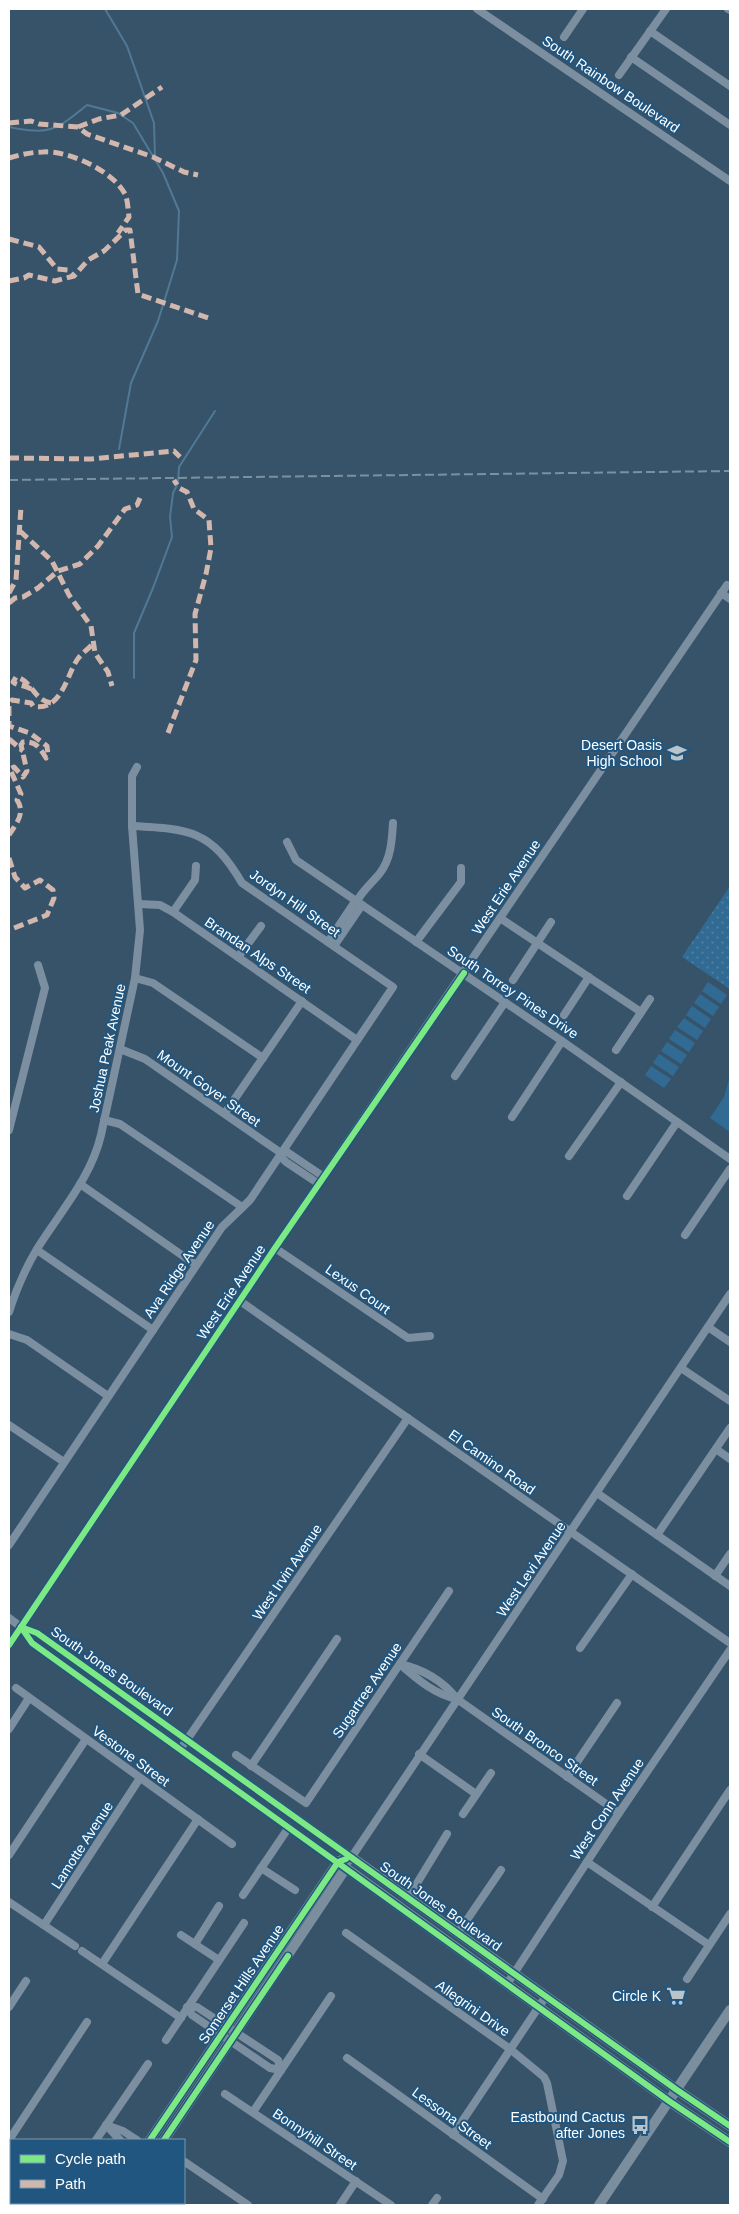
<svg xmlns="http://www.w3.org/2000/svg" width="739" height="2214" font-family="Helvetica,sans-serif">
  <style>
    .grass { fill: url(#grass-dots) }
    .green { fill: #316b94 }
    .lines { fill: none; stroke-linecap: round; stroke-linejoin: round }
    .stream { stroke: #517895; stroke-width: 2 }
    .minor { stroke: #7b8fa0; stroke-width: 8 }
    .major { stroke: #7a8e9e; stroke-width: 10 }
    .rail { stroke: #7d90a0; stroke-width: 2; stroke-dasharray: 9 4; stroke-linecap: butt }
    .quiet { stroke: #d1b7ad; stroke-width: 5; stroke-dasharray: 10 5; stroke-linecap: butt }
    .cycleway-casing { stroke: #20567f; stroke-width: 9 }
    .cycleway { stroke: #7ce984; stroke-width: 6 }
    .labels { text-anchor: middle; stroke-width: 4; stroke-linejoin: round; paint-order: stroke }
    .street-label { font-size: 14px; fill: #fff; stroke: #20567f }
    .poi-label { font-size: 14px; fill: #fff; stroke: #20567f; text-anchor: end }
  </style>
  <defs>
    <pattern id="grass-dots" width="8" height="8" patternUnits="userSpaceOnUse" patternTransform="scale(1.25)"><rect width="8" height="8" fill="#316b94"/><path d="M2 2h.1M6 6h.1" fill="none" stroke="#5081a4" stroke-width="1.8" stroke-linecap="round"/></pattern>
  </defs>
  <rect width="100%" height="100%" fill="#365369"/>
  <polygon class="grass" points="730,886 730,989 682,957"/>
  <g class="green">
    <polygon points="708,982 727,995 721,1004 702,991"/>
    <polygon points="700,994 719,1007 713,1016 694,1003"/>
    <polygon points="692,1006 711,1019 705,1028 686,1015"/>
    <polygon points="684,1018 703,1031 697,1040 677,1027"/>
    <polygon points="675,1030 695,1043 689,1052 669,1039"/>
    <polygon points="667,1042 687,1055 681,1064 661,1051"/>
    <polygon points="659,1054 679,1067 673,1076 653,1063"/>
    <polygon points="651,1066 671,1079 664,1088 645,1075"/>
    <polygon points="730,1076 730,1132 710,1118 724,1097"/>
  </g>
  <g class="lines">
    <g class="stream">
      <polyline points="105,9 127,46 154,123 155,158"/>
      <path d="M9 127C50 135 55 131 87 105L118 113 133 123 163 173 179 211 177 260 158 321 131 383 119 449"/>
      <polyline points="134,678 134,633 153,588 172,537 170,517 173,493 178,483 179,467 215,411"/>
    </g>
    <g class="minor">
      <polyline points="477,9 730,181"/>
      <polyline points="728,9 730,10"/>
      <polyline points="650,31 730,86"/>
      <polyline points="564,37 583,9"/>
      <polyline points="631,57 730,125"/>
      <polyline points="619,75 666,9"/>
      <polyline points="721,593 730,599"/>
      <polyline points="287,842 296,860 562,1041 730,1159"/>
      <path d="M357 901C363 890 372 883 380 873 391 859 392 840 393 823"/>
      <polyline points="139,904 160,905 173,912 357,1040"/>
      <polyline points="173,912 195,880 196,866"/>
      <polyline points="500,918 641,1012"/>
      <polyline points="328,942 356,900"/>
      <polyline points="416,942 461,882 461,868"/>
      <polyline points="334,946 362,905"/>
      <polyline points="238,957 261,926"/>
      <polyline points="135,978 153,983 263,1058"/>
      <polyline points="513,980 551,922"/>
      <polyline points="564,1015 589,977"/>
      <polyline points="120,1049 145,1059 281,1153 282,1158 286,1162 319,1184"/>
      <polyline points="616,1050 650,999"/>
      <polyline points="455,1076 505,1002"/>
      <polyline points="225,1113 302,1001"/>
      <polyline points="512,1117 562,1041"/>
      <polyline points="104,1120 120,1124 242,1207"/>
      <polyline points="9,1130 45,988 38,965"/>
      <polyline points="281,1153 287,1152 324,1177"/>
      <polyline points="569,1156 621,1082"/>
      <polyline points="80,1184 196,1265"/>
      <polyline points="627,1196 677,1122"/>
      <polyline points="685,1235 730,1169"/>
      <polyline points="275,1248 408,1338 430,1336"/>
      <polyline points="37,1250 153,1330"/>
      <polyline points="240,1301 730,1643"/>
      <path d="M9 1312C16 1290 25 1269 37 1249 60 1212 91 1178 101 1135L135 978 140 930 132 826V776L137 767"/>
      <polyline points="708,1327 730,1342"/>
      <polyline points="9,1334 27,1340 108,1396"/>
      <polyline points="681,1368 730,1401"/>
      <polyline points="9,1425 64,1462"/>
      <polyline points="716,1449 730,1459"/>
      <polyline points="597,1493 730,1586"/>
      <polyline points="657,1535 730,1428"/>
      <path d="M9 1545 222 1227 250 1200 393 987 242 883C211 830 190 829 132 826"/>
      <polyline points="715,1576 730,1554"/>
      <polyline points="9,1618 21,1627 37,1633 350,1856"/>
      <polyline points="21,1627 32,1643 341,1865"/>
      <polyline points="9,1645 275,1248 727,585"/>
      <polyline points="580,1648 632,1574"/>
      <path d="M400 1664C422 1669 443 1681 457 1699L619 1813"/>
      <path d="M402 1666C418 1680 436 1695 457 1699"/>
      <polyline points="16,1688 232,1844"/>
      <polyline points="9,1729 29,1698"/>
      <polyline points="184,1744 408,1418"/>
      <polyline points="419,1754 476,1794"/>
      <polyline points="236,1755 306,1803 449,1591"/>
      <polyline points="251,1766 337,1639"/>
      <polyline points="567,1777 617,1703"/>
      <polyline points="463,1814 491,1773"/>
      <polyline points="9,1855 86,1739"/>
      <polyline points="349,1861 730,1294"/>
      <polyline points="587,1862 709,1945"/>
      <polyline points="261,1868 295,1890"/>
      <polyline points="243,1895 289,1827"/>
      <polyline points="408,1898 447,1834"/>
      <polyline points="9,1902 75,1946"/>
      <polyline points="652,1907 730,1790"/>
      <polyline points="44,1925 140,1778"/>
      <polyline points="346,1933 510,2049 544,2077 547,2083 563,2161 559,2175 538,2205"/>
      <polyline points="458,1933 501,1870"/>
      <polyline points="181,1935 219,1960"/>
      <polyline points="195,1944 219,1906"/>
      <polyline points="82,1951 181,2018"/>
      <polyline points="102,1964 198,1819"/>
      <polyline points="687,1979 730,1914"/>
      <polyline points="507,1984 619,1813 730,1650"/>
      <polyline points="9,2007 26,1981"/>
      <polygon points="187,2007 197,2007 278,2060 281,2070 270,2068 192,2015"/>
      <polyline points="166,2040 244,1923"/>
      <polyline points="347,2058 543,2199"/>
      <polyline points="225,2094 391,2205"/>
      <polyline points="253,2112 331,1996"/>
      <polyline points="106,2125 123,2131 137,2140"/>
      <polyline points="106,2125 120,2140"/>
      <polyline points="453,2135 546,1996"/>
      <polyline points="9,2140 87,2022"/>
      <polyline points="96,2140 148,2064"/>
      <polyline points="185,2162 248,2205"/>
      <polyline points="9,2171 11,2173"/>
      <polyline points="56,2203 60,2205"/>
      <polyline points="340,2205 356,2181"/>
      <polyline points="432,2205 437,2198"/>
    </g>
    <g class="major">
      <polyline points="150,2140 338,1862 350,1856 677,2090 730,2126"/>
      <polyline points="164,2140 346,1868 669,2101 730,2142"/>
      <polyline points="107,2205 109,2203"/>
      <polyline points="121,2205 122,2203"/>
      <polyline points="599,2205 730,2010"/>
    </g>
    <polyline class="rail" points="9,480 730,471"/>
    <g class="quiet">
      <polyline points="9,123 31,121 39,124 78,127 87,134 153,157 184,172 198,175"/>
      <polyline points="78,127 99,119 121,115 162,87"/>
      <path d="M9 158C19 155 32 152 43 152 68 150 113 171 125 194 128 201 128 210 129 217L118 233"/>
      <polyline points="9,239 39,247 57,269 68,270 74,276"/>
      <polyline points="9,281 24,278 29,275 55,281 74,276 88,260 104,251 126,230 130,230 138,294 211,319"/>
      <polyline points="9,458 91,459 174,451 180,457"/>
      <polyline points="20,531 52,561 69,595 91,626 95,653 108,672 112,686"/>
      <polyline points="9,593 16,580 21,507"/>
      <polyline points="9,603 15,598 23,597 38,588 58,571 80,564 98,546 125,509 137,505 140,498"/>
      <path d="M31 689C25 685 18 686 13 682L16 677C32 680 33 700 51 703"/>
      <polyline points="168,733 196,660 195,614 206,574 211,548 209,520 194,509 187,492 179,488 174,480"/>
      <polyline points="9,739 23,751"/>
      <path d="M9 835C16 824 26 813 17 800L21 794 10 769 14 767 23 777 27 771 21 745 23 742C36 741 40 748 46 758L48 755 47 746 30 733 9 726V703L12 700 31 703 33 706C61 712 66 677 77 660 81 654 89 648 94 643"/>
      <polyline points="9,858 15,877 25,888 40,880 53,890 54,898 47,915 9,930"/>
    </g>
    <g class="cycleway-casing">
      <g id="cycleway">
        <polyline points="21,1627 32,1643 669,2101 730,2142"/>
        <polyline points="21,1627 37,1633 677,2090 730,2126"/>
        <polyline points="9,1645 275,1248 464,973"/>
        <polyline points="150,2140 334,1868 338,1862 346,1859"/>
        <polyline points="164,2140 288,1956"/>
      </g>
    </g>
    <use href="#cycleway" class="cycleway"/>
  </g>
  <defs>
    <g id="school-bare" transform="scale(1.5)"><path d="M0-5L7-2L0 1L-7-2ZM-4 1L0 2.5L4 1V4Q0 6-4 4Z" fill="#b9c3ca" stroke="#20567f" stroke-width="2.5" paint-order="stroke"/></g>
    <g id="supermarket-bare" transform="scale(1.5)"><path d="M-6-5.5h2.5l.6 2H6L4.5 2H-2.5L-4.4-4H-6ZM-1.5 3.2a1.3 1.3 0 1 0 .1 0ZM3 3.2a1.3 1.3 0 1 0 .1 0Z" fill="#b9c3ca" stroke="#20567f" stroke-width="2.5" paint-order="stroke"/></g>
    <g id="bus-bare" transform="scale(1.5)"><path d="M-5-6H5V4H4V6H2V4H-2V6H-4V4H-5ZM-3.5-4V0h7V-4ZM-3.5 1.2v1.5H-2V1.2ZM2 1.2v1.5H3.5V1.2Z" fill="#b9c3ca" stroke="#20567f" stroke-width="2.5" paint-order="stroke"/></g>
  </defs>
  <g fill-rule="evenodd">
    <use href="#school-bare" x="677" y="753"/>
    <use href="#supermarket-bare" x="676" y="1996"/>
    <use href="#bus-bare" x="640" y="2125"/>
  </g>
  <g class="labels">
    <g class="street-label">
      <text transform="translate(611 84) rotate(34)" y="5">South Rainbow Boulevard</text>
      <text transform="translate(506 887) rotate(-56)" y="5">West Erie Avenue</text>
      <text transform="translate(295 903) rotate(35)" y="5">Jordyn Hill Street</text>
      <text transform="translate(258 955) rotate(34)" y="5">Brandan Alps Street</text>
      <text transform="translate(513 992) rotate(34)" y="5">South Torrey Pines Drive</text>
      <text transform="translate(107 1048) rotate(-78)" y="5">Joshua Peak Avenue</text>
      <text transform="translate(209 1088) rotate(35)" y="5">Mount Goyer Street</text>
      <text transform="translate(179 1269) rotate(-56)" y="5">Ava Ridge Avenue</text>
      <text transform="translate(358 1289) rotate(35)" y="5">Lexus Court</text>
      <text transform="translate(231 1292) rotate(-56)" y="5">West Erie Avenue</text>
      <text transform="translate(492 1462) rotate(35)" y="5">El Camino Road</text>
      <text transform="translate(531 1569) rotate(-56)" y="5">West Levi Avenue</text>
      <text transform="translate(287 1572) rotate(-56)" y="5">West Irvin Avenue</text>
      <text transform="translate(112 1671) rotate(35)" y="5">South Jones Boulevard</text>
      <text transform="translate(367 1690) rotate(-56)" y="5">Sugartree Avenue</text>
      <text transform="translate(545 1746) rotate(35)" y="5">South Bronco Street</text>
      <text transform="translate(131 1756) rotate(36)" y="5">Vestone Street</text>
      <text transform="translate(607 1809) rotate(-56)" y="5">West Conn Avenue</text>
      <text transform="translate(82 1845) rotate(-57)" y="5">Lamotte Avenue</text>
      <text transform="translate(441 1906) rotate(35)" y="5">South Jones Boulevard</text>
      <text transform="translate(241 1984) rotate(-56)" y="5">Somerset Hills Avenue</text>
      <text transform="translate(473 2008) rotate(35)" y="5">Allegrini Drive</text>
      <text transform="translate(452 2118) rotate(36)" y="5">Lessona Street</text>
      <text transform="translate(315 2139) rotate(34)" y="5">Bonnyhill Street</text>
    </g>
    <g class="poi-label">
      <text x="662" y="750">Desert Oasis<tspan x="662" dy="16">High School</tspan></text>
      <text x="661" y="2001">Circle K</text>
      <text x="625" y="2122">Eastbound Cactus<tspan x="625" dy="16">after Jones</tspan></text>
    </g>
  </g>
  <rect width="739" height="2214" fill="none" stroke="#ffffff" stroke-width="20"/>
  <rect x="10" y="2139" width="175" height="65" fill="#20567f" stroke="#799ab2"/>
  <rect x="20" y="2155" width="25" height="8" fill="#7ce984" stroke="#799ab2"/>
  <text x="55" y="2164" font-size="15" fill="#ffffff">Cycle path</text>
  <rect x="20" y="2180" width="25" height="8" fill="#d1b7ad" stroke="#799ab2"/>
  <text x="55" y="2189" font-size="15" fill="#ffffff">Path</text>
</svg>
